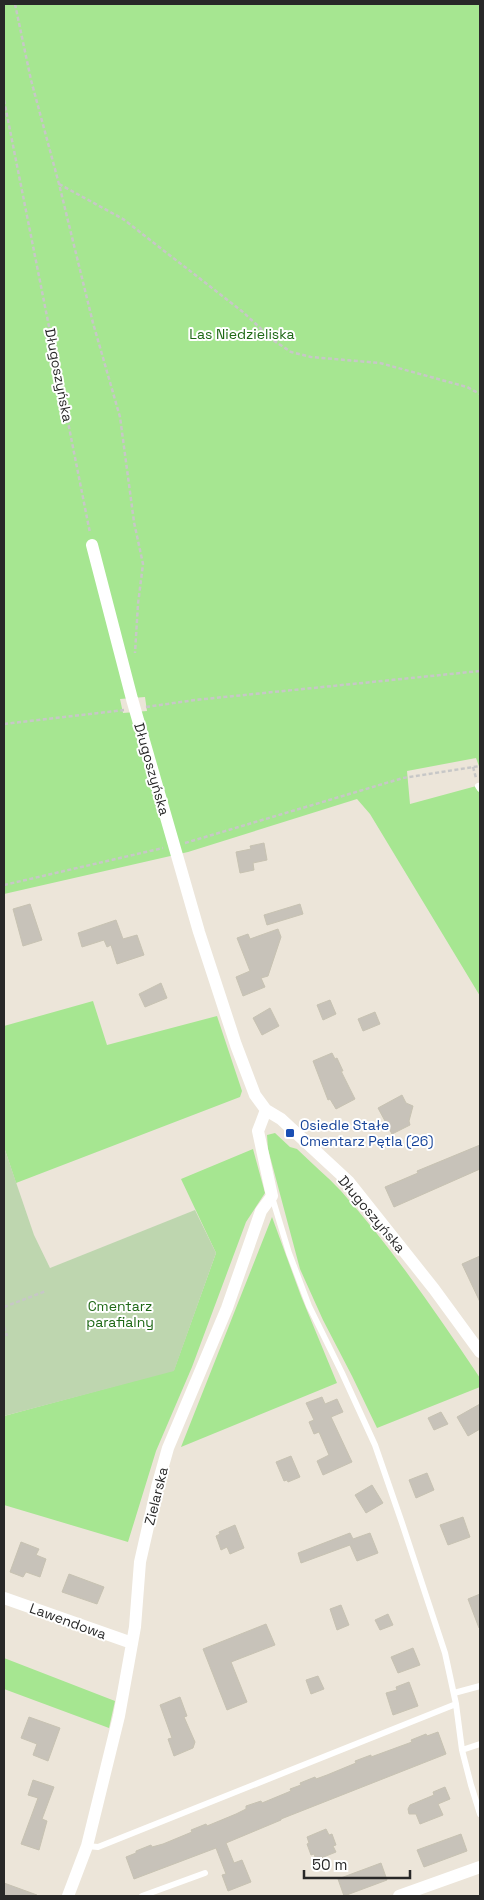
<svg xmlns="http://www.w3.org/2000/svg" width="484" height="1900" font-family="'Space Grotesk',sans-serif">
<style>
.green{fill:#a6e691;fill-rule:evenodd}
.cemetery{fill:#bed6af}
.building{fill:#c7c2b9;stroke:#c7c2b2}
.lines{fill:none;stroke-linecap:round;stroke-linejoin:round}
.path{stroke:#c7c7c7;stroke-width:2.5;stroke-dasharray:4 2.5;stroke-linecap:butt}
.service{stroke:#fff;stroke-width:6}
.minor{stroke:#fff;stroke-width:12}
.transit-dot{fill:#1a4fb4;stroke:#fff;stroke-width:2}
.labels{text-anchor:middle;stroke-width:4;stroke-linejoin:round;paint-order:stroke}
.park-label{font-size:14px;fill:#1e6815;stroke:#fff}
.street-label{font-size:14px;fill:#282828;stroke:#fff}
.transit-label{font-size:14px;fill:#164399;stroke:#fff;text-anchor:start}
</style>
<rect width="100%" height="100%" fill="#ece5d9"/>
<path class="green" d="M4,4H480V769L476,758L407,771L410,804L480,785V996L370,814L357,799L188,852L4,894ZM145,697L147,711L123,713L120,699Z
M93,1001L107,1045L217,1016L242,1091L240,1097L16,1183L4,1147V1026Z
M275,1133L290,1147L297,1149C311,1163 327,1176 341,1191C393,1249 437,1314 480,1378V1387L377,1428L352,1376L323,1320L300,1269L268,1149L267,1135Z
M253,1149L265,1193L246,1222L192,1367L156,1451L128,1542L4,1505V1416L174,1370L216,1253L181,1179Z
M272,1217L301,1296L337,1383L181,1447Z
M4,1658L115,1701L109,1728L4,1689Z"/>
<path class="cemetery" d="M4,1147L34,1235L50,1268L195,1210L216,1253L174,1371L4,1416Z"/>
<path class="building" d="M264,843L267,860L253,863L254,870L240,873L236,852L251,849L250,846Z
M30,904L42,940L23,946L13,909Z
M300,904L303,914L267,925L264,915Z
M116,920L123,939L137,935L144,955L117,964L111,945L107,947L104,940L82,947L78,933Z
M278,929L281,937L268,976L261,978L265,987L243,996L236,977L250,971L237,938L248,934L250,939Z
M161,983L167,998L145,1007L139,994Z
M330,1000L336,1014L323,1020L317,1005Z
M270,1008L279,1026L262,1035L253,1018Z
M375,1012L380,1024L363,1031L358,1019Z
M332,1053L335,1059L337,1058L343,1071H341L355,1099L336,1109L330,1099L328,1100L313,1061Z
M402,1095L406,1103L413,1106L409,1121L410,1125L392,1134L378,1108Z
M480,1145V1169L394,1207L385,1187L418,1173L417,1171Z
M480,1256V1302L462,1264Z
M322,1397L325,1404L337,1399L343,1412L331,1417L352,1462L323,1475L317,1461L329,1455L319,1432L314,1434L309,1422L314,1420L306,1403Z
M480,1404V1429L468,1436L457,1417Z
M441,1412L448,1424L434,1430L428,1418Z
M291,1456L300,1477L288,1482L287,1480L284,1481L276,1462Z
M427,1473L434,1490L416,1498L409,1480Z
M372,1485L383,1503L366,1513L355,1495Z
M463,1517L470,1537L448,1545L440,1525Z
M235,1525L244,1548L230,1554L227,1547L221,1550L216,1536L220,1534L219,1532Z
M350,1533L353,1539L370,1533L378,1553L357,1561L350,1545L301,1563L298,1553Z
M21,1542L39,1549L36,1555L46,1559L40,1577L26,1572L23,1577L10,1572Z
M69,1574L104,1587L97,1604L62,1592Z
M480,1594V1628H479L468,1599Z
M341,1605L349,1625L337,1630L330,1609Z
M388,1614L393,1625L380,1630L375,1620Z
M266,1624L275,1645L231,1662L247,1702L227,1710L203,1649Z
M413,1648L420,1665L398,1673L391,1657Z
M318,1676L324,1689L311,1694L306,1680Z
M409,1682L418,1706L393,1715L386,1693L397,1690L396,1687Z
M180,1697L187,1716L184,1717L195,1742L193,1748L174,1756L168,1739L172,1738L160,1705Z
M29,1717L60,1728L48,1761L33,1755L37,1744L21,1738Z
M438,1732L446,1754L281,1819V1820L226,1843L234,1863L242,1860L251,1882L228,1891L222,1875L226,1874L216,1848L134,1879L126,1857L136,1853V1851L151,1845L152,1847L163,1844L192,1832L191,1830L206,1824L207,1826L236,1814L246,1809V1806L261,1801L262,1803L291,1791L290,1789L301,1785L300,1783L315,1777L316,1779L327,1775L356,1763L355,1761L371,1755V1757L412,1742L411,1740L426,1734L427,1736Z
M33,1780L54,1787L42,1819L47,1821L39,1850L21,1844L38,1798L28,1795Z
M445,1787L450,1799L438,1804L443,1815L420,1824L416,1814H409L408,1809L410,1805L434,1795L433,1792Z
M326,1829L329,1835L332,1834L336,1845L333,1846L336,1852L316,1860L314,1854L311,1855L307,1844L309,1843L307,1837Z
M461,1834L467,1851L424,1867L417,1850Z
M381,1863L387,1880L344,1896L338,1879Z
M4,1883L37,1895V1896H4Z"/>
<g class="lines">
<path class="path" d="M15,4L31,80L59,184L93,323L120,417L134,522L143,564L138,604L135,653
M4,100L90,533
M59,184L123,219L243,312L273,340L291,352L311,357L380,363L467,387L480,394
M146,707L195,700L480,671
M4,724L124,710
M473,767L476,778
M185,843L403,778L480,766
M4,885L163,848
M4,1307L46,1291
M4,1327L7,1336"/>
<path class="service" d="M478,786L480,789
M272,1197L289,1253L309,1306L342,1373L375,1445L402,1523L445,1653L456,1704L462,1750L471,1785L480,1814
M454,1693L480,1686
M462,1750L480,1744
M87,1846L98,1847L456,1704
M142,1896L205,1873"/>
<path class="minor" d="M92,545L132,699L199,932L236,1045L255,1095L266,1110L281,1119L349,1182L434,1289L480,1352
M4,1598L132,1643
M68,1896L87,1846L119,1716L135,1627L140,1562L157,1487L168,1448L227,1308L261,1211L272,1196L258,1131L266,1110
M399,1896L480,1867"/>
</g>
<rect class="transit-dot" x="285" y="1128" width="10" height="10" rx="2.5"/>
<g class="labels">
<g class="park-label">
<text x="242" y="339">Las Niedzieliska</text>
<text x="120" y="1311">Cmentarz<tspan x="120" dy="16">parafialny</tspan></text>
</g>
<g class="street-label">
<text transform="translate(59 375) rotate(79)" y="5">Długoszyńska</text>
<text transform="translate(152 769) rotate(74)" y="5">Długoszyńska</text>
<text transform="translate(372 1214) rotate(50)" y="5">Długoszyńska</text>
<text transform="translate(156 1496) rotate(-76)" y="5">Zielarska</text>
<text transform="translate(68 1621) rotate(20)" y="5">Lawendowa</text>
</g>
<g class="transit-label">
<text x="300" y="1130">Osiedle Stałe<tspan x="300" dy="16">Cmentarz Pętla (26)</tspan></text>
</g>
</g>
<rect width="484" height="1900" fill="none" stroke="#282828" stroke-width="10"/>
<path d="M304 1870v8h106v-8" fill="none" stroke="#282828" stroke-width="2.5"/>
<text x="312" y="1870" font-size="15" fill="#282828" stroke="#ffffff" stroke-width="4" paint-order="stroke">50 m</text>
</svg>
